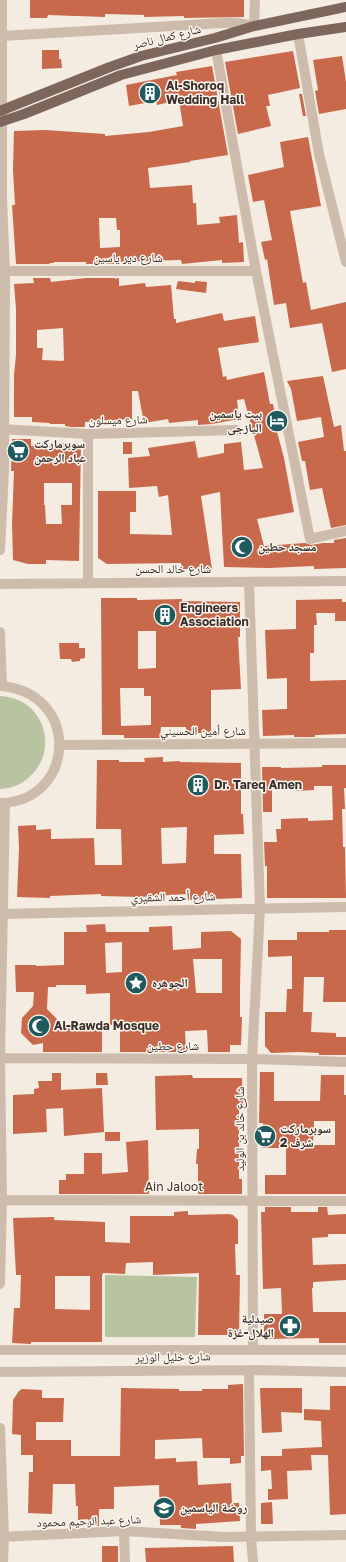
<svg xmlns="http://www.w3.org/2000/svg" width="346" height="1562" font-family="'Golos Text','Noto Naskh Arabic',sans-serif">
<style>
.green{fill:#b8c4a0}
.building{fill:#c8694b;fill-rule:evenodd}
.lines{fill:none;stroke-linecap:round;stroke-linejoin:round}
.minor{stroke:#cdbbac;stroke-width:10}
.major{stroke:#7d675c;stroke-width:10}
.labels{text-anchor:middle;stroke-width:3;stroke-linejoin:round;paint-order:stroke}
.street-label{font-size:12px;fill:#3b302b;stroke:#fbf5ee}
.poi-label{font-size:12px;font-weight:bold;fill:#3b302b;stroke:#fbf5ee;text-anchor:start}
</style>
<rect width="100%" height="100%" fill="#f4ebe1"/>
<path class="green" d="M0,696C47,698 62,756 23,782C17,786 7,789 0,789Z
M105,1275L197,1277L195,1337H105Z"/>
<path class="building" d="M30,0H244V17L184,18V16L144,17V15L105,14V17L48,15L47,18H30Z
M42,50H59V59H61L62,68L42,69Z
M293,51L300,88L268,95L270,106H266L271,126L238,134L225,62Z
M342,56L346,82V109L319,114L315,91L318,90L313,60Z
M212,66L228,155L190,161V162L148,168L150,188L192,185L193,203H196L197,225L220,223L219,217L237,215L239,243L243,242L244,262L222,263V260L182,264L181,260L114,262V264H86V262H54V263H49L50,264H16L12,205H15L13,170L14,131L45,130L105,134V136L149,132L183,126L179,100L157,105L156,101L129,106L126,85L177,75L176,72ZM99,218H116L117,230H120V247L100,248Z
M299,94H302L306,116H303Z
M308,137L321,206L290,211L303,283L306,282L311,310L346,302V369L332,372L322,323L290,328L286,303L274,305L267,259L265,260L261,242L272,240L264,200L253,202L248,175L284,167L280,142Z
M33,278H50L51,282L86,278H115V279L119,278V286L145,283L146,287L171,285L174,319H176V323L222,313L224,321L255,316L259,342L218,348L223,377L226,376L227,380L264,372L270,404H273L278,428H276L284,458L294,512L257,519L264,546L305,543L311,545L323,543H334V540L346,538V568L314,569V566L269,568L224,567L220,492L201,496L212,569H181V563L107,564L98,558V491H136V512H130V534L172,535L168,495L159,497L157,486L129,488L128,458L150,456L148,448L195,441L198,458L224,453V444L241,442L244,470L263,468L244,399L237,400L239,419L212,424L198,425V420L169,423L168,419L144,423L138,391H132V419L85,422V427H71L65,426V424H50V423L32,422V417H14V375L16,355V309L14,284L34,283ZM63,328L64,360L63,361L42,360L43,348H37V330Z
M178,281L195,283V281L207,282L206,293L176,289Z
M323,376L334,427L341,425L344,451H346V525L331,528L322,488L310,490L305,461H302L298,442L324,437L321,417L297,421L291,389L287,381Z
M12,439H31V446H51V443L81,444L79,561L46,560V564H28L13,560L12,525L14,471H11ZM44,483H72V505H61L62,524H46L45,505H44Z
M123,442H132V454H123Z
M101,598H137V600L182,599V601L240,602V637H238L241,689L211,690V733H186V727H161L160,738H124V735H102ZM138,631H156V668L138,669ZM120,688H144V696H151V725L121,726Z
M342,599V602H346V621H335V613H316L317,625H314V653H310V681L346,680V734L315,735V737H294V735L263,736L262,710L287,709V678L267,679L265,630L296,629V600Z
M59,643H79V648H85V658L80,659V661L72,662L71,659H60Z
M163,757V762L180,761V762L241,763V814H243L244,834L214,835V854H241L242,898L186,900V894L140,897L101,896V894L50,896V898L17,897L19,848L18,826L36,825V830L51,829V839L94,838L95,865H122L121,829H96L97,760H119V762H145L144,758ZM187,827L186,863L162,864L161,828Z
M322,765H346V788H344L345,809H342L343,847H345L346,898H267V866H265L264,842H277L276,829H281V819L308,818V821L333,820L332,786H314V790L296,791V786H272V812H263L262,767H281V768L322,767Z
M105,924L106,932H149V927L172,926L173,950L201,948V932L231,931L241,939L240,989V1017H242L241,1045H230V1052H208L207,1030L185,1031L186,1052H120V1025H110V993L86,994V985H56V987H48L47,1009L57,1019V1023L69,1024L71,1027H102V1052H43V1043L33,1045L21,1033L22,1018L33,1006L34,992H16L15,965H36V966L64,965V932H87L86,925ZM122,942V972L106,973L105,943ZM193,959H222V993H196Z
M329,930H346V1002H323L324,977H304L303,1012H312L311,1032L336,1033V1037H346V1055H319V1053L299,1052L271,1053L265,1046V1012H286L287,989H292V956L268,957V940H297V932H329Z
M260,1072H274V1101H320L321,1075H344V1095H346V1194H265V1175H286V1148H262L263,1123H259ZM314,1121H335V1145H313Z
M52,1073H61V1090L102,1088L104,1132L64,1136L63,1108L46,1109L47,1132L13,1134V1095L34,1094V1089L39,1088L38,1081H52Z
M96,1073H107L108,1085H96Z
M192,1075L193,1078H242L243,1105H239V1179H242V1194H198V1164H196L197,1149H199V1129L156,1130L155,1076Z
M105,1132H120V1141H105Z
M148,1140L149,1194H59V1180H66V1174H84V1153H102V1174L128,1172L126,1142Z
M265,1207H291V1212H318V1207H327L328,1215L346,1214V1234H328V1237L312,1238L313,1265L346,1264V1280L313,1282V1288H312L313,1312H346V1343H319V1338L264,1339V1314H282L281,1288L263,1289L261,1212H265Z
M188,1211V1215L229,1214L233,1215L238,1220V1244H235L236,1275H240L239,1335H198L199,1273L153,1275V1262L126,1263L125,1274L103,1273L102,1276V1342H31V1344L12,1343L14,1308H20L21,1275H16L13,1218L54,1217V1220L105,1222V1242L130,1243V1216H174V1212ZM55,1276H90V1310L55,1309Z
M243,1384L244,1456H241V1463L230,1464V1458H203L202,1438L155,1440V1459L176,1458V1462L197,1461L198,1485L231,1483L232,1503H239L240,1521L196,1524V1529L181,1528V1525H160L159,1485L114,1487V1509H99V1526H88V1519L78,1520V1506H76L75,1484H53L52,1514L28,1513L29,1472H33V1455H21V1435L12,1434L13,1400L19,1391L22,1389L42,1390V1398H64L63,1422H36V1440H71V1456H120L121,1388L179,1389V1391H202V1389H228V1385Z
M330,1386H346V1514L330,1515L328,1455H311L312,1470L287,1471L288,1499L268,1500V1489H272L271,1470L261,1471V1456H282V1449L322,1447L321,1421L304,1420V1409L330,1410Z
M260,1388H302V1413L281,1412L282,1432L262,1433Z
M272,1502L273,1524H261V1503Z
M102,1546H118V1562H102Z
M233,1546L234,1562H146L145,1548Z"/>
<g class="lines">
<path class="minor" d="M298,34L319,154L346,262
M2,36L223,23H237L254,26L255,0
M216,50L256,271L310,539L346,531
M0,271H256
M0,429L88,434L236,430
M88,434V583
M0,550L4,470L5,271L2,199V0
M249,582L260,908L252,1059L253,1350
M0,584L346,581
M0,632L2,686
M0,686C82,692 76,802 0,803
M59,745L346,743
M0,914L346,907
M0,1058L252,1059L346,1062
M2,1200L346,1201
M0,1284L2,1200L0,1058L5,803
M0,1350H346
M249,1370L251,1537L253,1562
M0,1372L249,1370L346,1372
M0,1428L4,1537L3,1562
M124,1531L125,1562
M0,1537L124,1531L224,1537L346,1535"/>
<path class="major" d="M0,111L110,67L141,56L215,38L254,26L346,7
M0,122L24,114L121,75L216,50L298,34L346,27"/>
</g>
<defs>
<g id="building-disc" transform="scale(1.15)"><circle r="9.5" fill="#1f5a5e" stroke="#fbf5ee"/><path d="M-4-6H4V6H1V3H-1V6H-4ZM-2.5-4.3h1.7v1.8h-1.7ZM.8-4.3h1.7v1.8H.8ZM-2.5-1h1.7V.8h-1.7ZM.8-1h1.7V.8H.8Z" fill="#fff"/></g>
<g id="hotel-disc" transform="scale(1.15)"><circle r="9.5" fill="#1f5a5e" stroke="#fbf5ee"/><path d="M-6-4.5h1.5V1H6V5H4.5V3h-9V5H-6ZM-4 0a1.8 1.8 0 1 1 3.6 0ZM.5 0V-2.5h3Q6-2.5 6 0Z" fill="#fff"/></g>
<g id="supermarket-disc" transform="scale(1.15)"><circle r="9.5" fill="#1f5a5e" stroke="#fbf5ee"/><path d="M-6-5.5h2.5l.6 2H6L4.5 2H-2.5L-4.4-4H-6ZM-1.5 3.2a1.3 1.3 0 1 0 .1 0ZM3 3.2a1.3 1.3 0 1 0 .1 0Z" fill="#fff"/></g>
<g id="mosque-disc" transform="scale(1.15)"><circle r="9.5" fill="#1f5a5e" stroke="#fbf5ee"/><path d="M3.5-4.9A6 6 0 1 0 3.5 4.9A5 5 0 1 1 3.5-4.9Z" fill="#fff"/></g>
<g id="sight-disc" transform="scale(1.15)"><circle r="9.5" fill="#1f5a5e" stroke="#fbf5ee"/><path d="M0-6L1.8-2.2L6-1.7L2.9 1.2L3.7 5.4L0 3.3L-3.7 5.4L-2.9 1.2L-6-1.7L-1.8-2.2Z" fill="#fff"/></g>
<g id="pharmacy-disc" transform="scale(1.15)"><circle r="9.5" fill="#1f5a5e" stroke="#fbf5ee"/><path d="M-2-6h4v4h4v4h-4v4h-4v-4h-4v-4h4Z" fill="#fff"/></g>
<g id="school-disc" transform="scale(1.15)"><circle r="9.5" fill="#1f5a5e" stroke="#fbf5ee"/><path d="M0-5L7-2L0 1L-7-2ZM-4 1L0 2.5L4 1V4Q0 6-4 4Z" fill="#fff"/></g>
</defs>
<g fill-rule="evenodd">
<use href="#building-disc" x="150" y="93"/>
<use href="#hotel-disc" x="277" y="421"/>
<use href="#supermarket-disc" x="18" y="451"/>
<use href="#mosque-disc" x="242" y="547"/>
<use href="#building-disc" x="165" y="615"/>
<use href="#building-disc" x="198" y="785"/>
<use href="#sight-disc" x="136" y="983"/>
<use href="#mosque-disc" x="39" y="1026"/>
<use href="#supermarket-disc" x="265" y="1136"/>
<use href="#pharmacy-disc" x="290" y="1326"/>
<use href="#school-disc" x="164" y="1508"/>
</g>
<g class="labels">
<g class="street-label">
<text transform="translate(167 37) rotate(-14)" y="4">شارع كمال ناصر</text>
<text x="128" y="262">شارع دير ياسين</text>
<text transform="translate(118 420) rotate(-1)" y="4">شارع ميسلون</text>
<text x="173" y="573">شارع خالد الحسن</text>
<text x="203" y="735">شارع أمين الحسيني</text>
<text transform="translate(173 897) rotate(-1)" y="4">شارع أحمد الشقيري</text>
<text x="173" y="1050">شارع حطين</text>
<text transform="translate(240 1129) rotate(-90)" y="4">شارع خالد بن الوليد</text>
<text x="174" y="1191">Ain Jaloot</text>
<text transform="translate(173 1357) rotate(-1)" y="4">شارع خليل الوزير</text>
<text transform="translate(89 1521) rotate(-2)" y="4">شارع عبد الرحيم محمود</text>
</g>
<g class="poi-label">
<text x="166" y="90">Al-Shoroq<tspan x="166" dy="14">Wedding Hall</tspan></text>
<text x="262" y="418" text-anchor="end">بيت ياسمين<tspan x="262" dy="14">اليازجى</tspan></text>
<text x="34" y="448">سوبرماركت<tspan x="34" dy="14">عباد الرحمن</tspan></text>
<text x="258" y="551">مسجد حطين</text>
<text x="180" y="612">Engineers<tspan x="180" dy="14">Association</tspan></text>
<text x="214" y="789">Dr. Tareq Amen</text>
<text x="152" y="987">الجوهره</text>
<text x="54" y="1030">Al-Rawda Mosque</text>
<text x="280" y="1133">سوبرماركت<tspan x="280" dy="14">شرف 2</tspan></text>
<text x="274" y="1323" text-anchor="end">صيدلية<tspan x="274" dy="14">الهلال-غزة</tspan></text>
<text x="180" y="1512">روضة الياسمين</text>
</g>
</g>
</svg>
